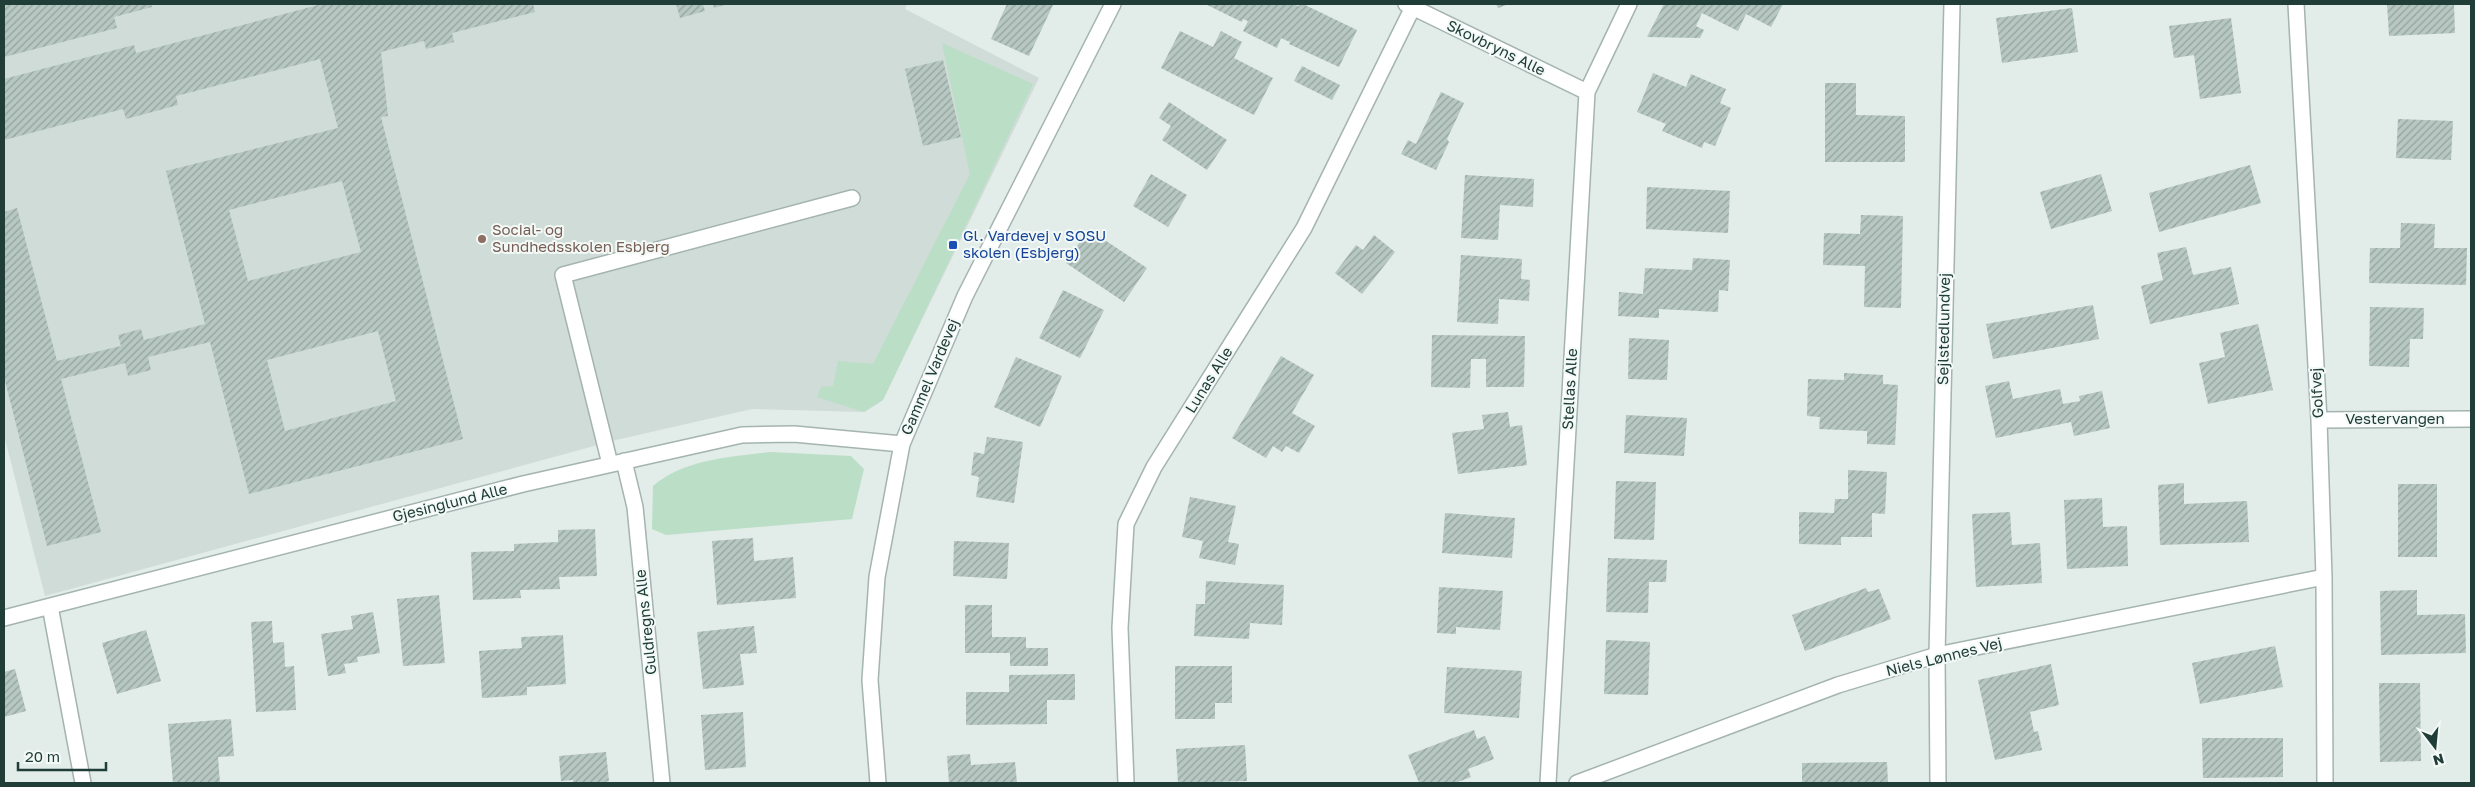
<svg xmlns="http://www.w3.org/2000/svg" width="2475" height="787" font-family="'Golos Text',sans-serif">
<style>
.built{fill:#d0dcd7}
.green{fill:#badec6}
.building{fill:url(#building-hatch);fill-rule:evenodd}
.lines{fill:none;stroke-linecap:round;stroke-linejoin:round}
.minor-casing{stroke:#a4b4b0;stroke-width:18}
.minor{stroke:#fff;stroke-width:15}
.education-dot{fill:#8d6e63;stroke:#f2f9f6;stroke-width:2}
.transit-dot{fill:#1a4fb4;stroke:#f2f9f6;stroke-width:2}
.labels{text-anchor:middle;stroke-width:4;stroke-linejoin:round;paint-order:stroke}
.street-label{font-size:15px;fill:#213d38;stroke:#f2f9f6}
.education-label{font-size:15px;fill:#785e54;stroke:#f2f9f6;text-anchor:start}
.transit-label{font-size:15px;fill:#164399;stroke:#f2f9f6;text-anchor:start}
</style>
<defs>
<pattern id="building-hatch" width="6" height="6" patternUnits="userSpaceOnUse" patternTransform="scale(1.25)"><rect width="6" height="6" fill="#b7c7c1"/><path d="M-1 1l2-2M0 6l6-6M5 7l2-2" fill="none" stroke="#94a39e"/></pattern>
</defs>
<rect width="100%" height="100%" fill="#e2ece8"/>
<path class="built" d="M4,4H907L905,9L1039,78L883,400L864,412L752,409L616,440L45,596L4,435Z"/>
<path class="green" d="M942,43L1033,84L883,400L864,412L817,397L821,387L833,386L838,361L873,364L970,174Z
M770,452L851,456L864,469L852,519L666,535L652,529L653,486C684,459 731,457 770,452Z"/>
<path class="building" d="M4,4H151L152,7L114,17L117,28L4,57Z
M322,4H533L535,12L452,33L454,42L426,49L424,41L381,52L388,116L381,117L463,439L249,494L210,342L148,357L151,370L128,376L125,363L61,379L101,532L47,546L4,377V212L17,208L57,361L121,346L118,335L141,329L144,340L205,324L166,171L338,128L320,59L176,96L178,105L126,119L123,109L4,140V79L134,45L136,53ZM342,181L361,252L248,281L229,210ZM378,331L396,401L285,431L267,360Z
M676,4H703L705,11L680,18Z
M713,4H728L714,8Z
M1007,4L1053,5L1029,56L991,39Z
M1205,4H1293L1298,6L1303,4L1357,30L1339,67L1289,44L1290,42L1281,38L1277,48L1243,31L1248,21L1243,19L1242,22Z
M1496,4H1509L1498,8Z
M1664,4H1783L1771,27L1746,14L1738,31L1702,13L1696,26L1704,30L1700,38L1647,37Z
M2387,4H2454L2455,33L2389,36Z
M2072,8L2078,52L2002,63L1996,18Z
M2231,18L2241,93L2200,99L2194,55L2174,58L2169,26Z
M1180,31L1213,47L1221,31L1242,42L1234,58L1273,78L1254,115L1161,68Z
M943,60L961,137L923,146L905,69Z
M1302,66L1340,85L1332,100L1294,81Z
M1653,73L1686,87L1691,74L1726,89L1720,103L1731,108L1715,146L1704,142L1702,148L1662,131L1666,124L1637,112Z
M1825,83H1856V115L1905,116V162H1825Z
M1441,92L1464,103L1447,139L1449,142L1436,170L1401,154L1408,140L1416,144Z
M1169,102L1227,140L1207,170L1162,140L1171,126L1159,118Z
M2398,119L2453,121L2451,160L2396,158Z
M2250,165L2261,203L2159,232L2149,193Z
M1151,174L1187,195L1168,227L1133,206Z
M2101,174L2112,211L2051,229L2040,192Z
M1465,175L1534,179L1533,207L1500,205L1498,240L1461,238Z
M1647,187L1730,191L1728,233L1646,229Z
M1861,215L1903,216L1901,308L1864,307L1865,266L1823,265L1824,233L1860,234Z
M2401,223L2435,224L2434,248H2467L2466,285L2369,283L2370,248H2400Z
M1088,229L1147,268L1124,302L1066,263Z
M1374,235L1395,252L1362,294L1335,273L1356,245L1363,250Z
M2186,247L2193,275L2231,267L2239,304L2150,324L2141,286L2163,280L2157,253Z
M1461,255L1522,259L1521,279L1530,280L1529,301L1499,299L1498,324L1457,322Z
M1693,258L1730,260L1728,291L1719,290L1718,312L1659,309V318L1618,316L1619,292L1643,294L1645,268L1692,270Z
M1063,290L1104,310L1080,358L1039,338Z
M2093,305L2099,339L1993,359L1986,324Z
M2370,307L2424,308L2423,339H2410L2409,367L2369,366Z
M2258,324L2273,390L2208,404L2199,363L2225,357L2220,333Z
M1432,335L1525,336L1524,387H1486V359H1471L1470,388L1431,387Z
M1629,338L1669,340L1667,380L1628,379Z
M1281,356L1314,375L1292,413L1315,426L1299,453L1286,446L1282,452L1273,446L1266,458L1232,438Z
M1016,357L1062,376L1040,427L994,407Z
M1844,373L1883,375V384L1898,385L1895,445L1867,444V431L1819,429L1820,417L1807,416L1808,379L1844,380Z
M2009,381L2013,399L2060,389L2063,404L2080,401L2079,396L2102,391L2110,428L2074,436L2071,422L1996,438L1985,386Z
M1508,412L1510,427L1522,425L1527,465L1458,474L1452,433L1484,429L1482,415Z
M1626,415L1687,418L1684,456L1624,453Z
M987,437L1023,442L1014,503L976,497L979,477L971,475L974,452L984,454Z
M1848,470L1887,472L1885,514L1872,513V537H1841V545L1799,544V512L1834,513L1835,499H1848Z
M1616,481L1656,482L1654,540L1614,539Z
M2184,483V504L2247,501L2249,542L2160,545L2158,485Z
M2398,484H2437V557H2398Z
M1190,497L1236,506L1228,542L1239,544L1235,565L1199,558L1203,541L1182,537Z
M2102,498L2103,527L2127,526L2128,566L2067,569L2064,500Z
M2010,512L2012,545L2040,543L2042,583L1976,587L1972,514Z
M1445,513L1515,518L1512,558L1442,553Z
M595,529L597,576L559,577L560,589L520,590L521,598L473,600L471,552L514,551V544L558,542V530Z
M753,538L754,561L793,557L796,598L717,605L712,541Z
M954,541L1009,543L1007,579L953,576Z
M1608,558L1667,560L1666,582H1649L1648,613L1606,612Z
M1206,581L1284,585L1282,625L1250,623L1249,639L1194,636L1196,604H1205Z
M1439,587L1503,591L1500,630L1456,627V634L1437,633Z
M1866,588L1868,592L1879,589L1891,619L1805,651L1792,615Z
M2417,590V615L2465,614L2466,653L2381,655L2380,591Z
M439,595L445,663L403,666L397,599Z
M965,605H992V637H1026V648H1048V666H1010V653H965Z
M373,612L380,653L357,657L358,662L344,664L346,673L328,676L321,634L353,629L351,616Z
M272,621L273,643L284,642L285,667L294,666L296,710L256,712L251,622Z
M754,626L757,653L740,654L744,685L703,689L697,632Z
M146,630L161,681L117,694L102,643Z
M563,635L566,684L527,687V695L482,698L479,651L522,648L521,637Z
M1606,640L1650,642L1648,695L1604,694Z
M2275,646L2283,687L2200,704L2192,663Z
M2051,664L2059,705L2030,712L2034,732L2038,731L2042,750L1995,760L1978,680Z
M1175,666H1232V703H1215V719H1175Z
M1447,667L1522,671L1519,718L1444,713Z
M15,669L26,711L4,717V672Z
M1075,674V700H1047V724L966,725V692H1009V675Z
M2379,683H2420L2421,761L2380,762Z
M743,712L746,767L705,770L701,715Z
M231,719L234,756L218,757L220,783H173L168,724Z
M1474,730L1477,739L1485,736L1494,759L1468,769L1471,777L1455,783H1419L1408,755Z
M2202,738H2283V777L2203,778Z
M1245,745L1247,781L1178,783L1176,749Z
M606,752L609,781L601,783H573V780L561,781L559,756Z
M970,754L971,765L1015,762L1017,783H949L947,756Z
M1887,762L1888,783H1802V763Z"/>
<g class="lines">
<g class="minor-casing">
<path id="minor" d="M1406,4L1587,92
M2296,4L2319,420L2324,577L2325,783
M2319,420L2471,419
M624,461L635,507L662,783
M610,464L563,275L852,198
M50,606L83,783
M4,618L523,484L742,435L794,434L902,444
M878,783L870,680L877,577L902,444L965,296L1113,4
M1126,783L1120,628L1126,524L1154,467L1304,228L1413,7
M1548,783L1587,92L1629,4
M1577,783L1838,685L1937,655L2324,577
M1938,783L1937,655L1952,4"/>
</g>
<use href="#minor" class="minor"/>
</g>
<circle class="education-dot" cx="482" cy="239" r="5"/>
<rect class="transit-dot" x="948" y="240" width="10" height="10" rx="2.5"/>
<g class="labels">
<g class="street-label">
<text transform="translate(1496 48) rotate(26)" y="5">Skovbryns Alle</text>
<text transform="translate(1944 329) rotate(-89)" y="5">Sejlstedlundvej</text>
<text transform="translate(930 377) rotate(-67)" y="5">Gammel Vardevej</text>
<text transform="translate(1209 380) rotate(-58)" y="5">Lunas Alle</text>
<text transform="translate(1570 389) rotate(-87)" y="5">Stellas Alle</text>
<text transform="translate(2317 393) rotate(-93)" y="5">Golfvej</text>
<text x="2395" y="424">Vestervangen</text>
<text transform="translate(450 503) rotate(-14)" y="5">Gjesinglund Alle</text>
<text transform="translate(646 622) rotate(-96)" y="5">Guldregns Alle</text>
<text transform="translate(1944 657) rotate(-14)" y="5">Niels Lønnes Vej</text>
</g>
<g class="education-label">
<text x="492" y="235">Social- og<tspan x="492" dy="17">Sundhedsskolen Esbjerg</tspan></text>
</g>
<g class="transit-label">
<text x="963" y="241">Gl. Vardevej v SOSU<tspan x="963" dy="17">skolen (Esbjerg)</tspan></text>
</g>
</g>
<rect width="2475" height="787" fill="none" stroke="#213d38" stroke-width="10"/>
<g transform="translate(2435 747) rotate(164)" stroke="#f2f9f6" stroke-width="4" paint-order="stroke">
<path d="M0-4L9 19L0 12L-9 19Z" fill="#213d38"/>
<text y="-8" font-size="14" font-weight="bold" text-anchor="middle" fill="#213d38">N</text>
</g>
<path d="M18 762v8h88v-8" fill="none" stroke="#213d38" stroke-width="2.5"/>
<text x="25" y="762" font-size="15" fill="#213d38" stroke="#f2f9f6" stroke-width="4" paint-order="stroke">20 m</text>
</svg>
